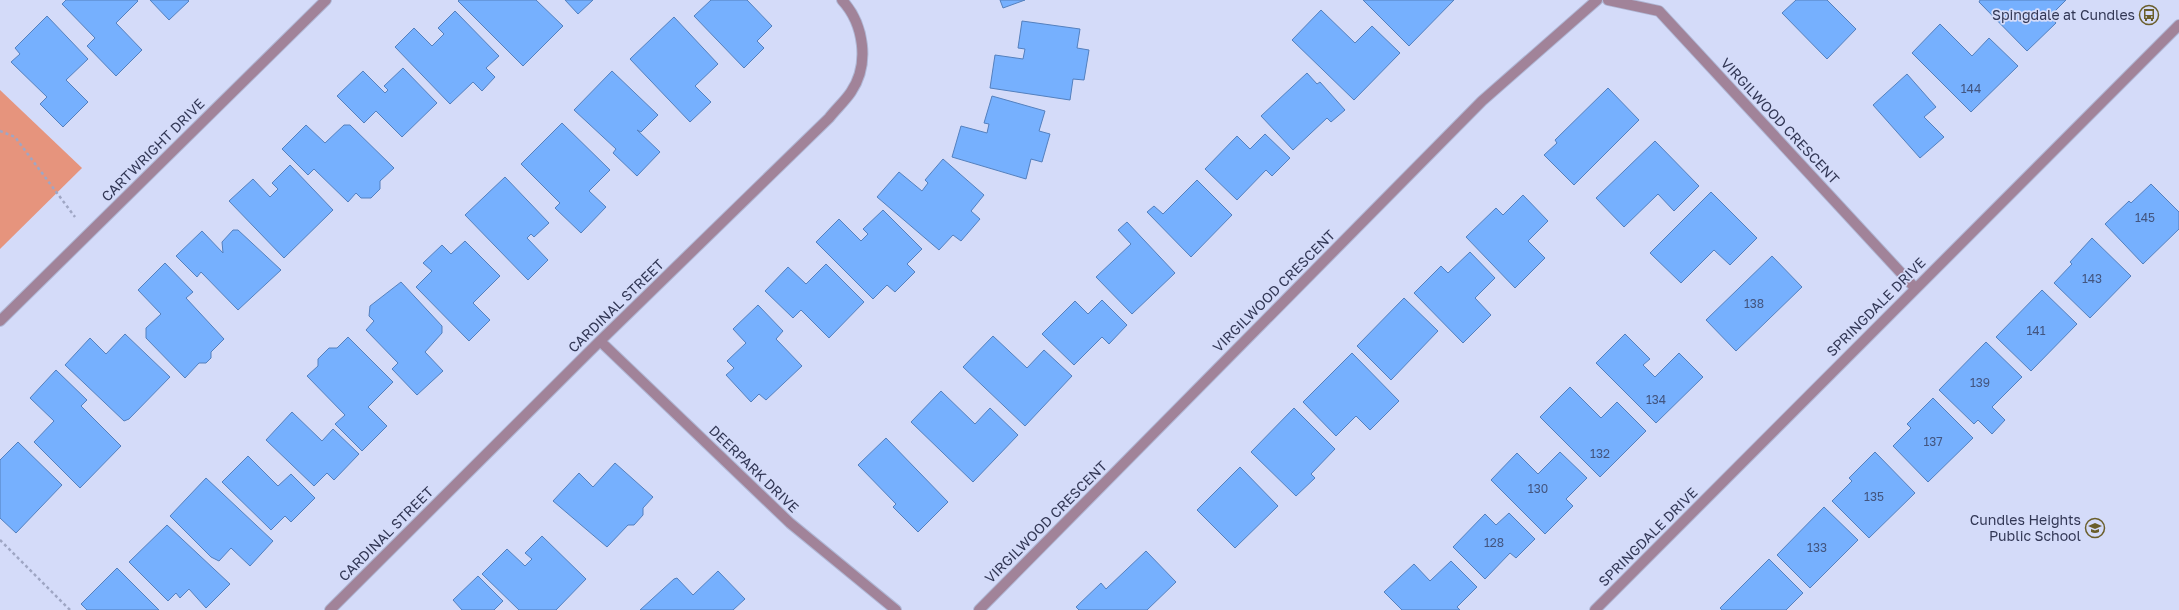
<svg xmlns="http://www.w3.org/2000/svg" width="2179" height="610" font-family="'Golos Text',sans-serif">
<style>
.green{fill:#e6947d}
.building{fill:#76b0fe;stroke:#5480be}
.lines{fill:none;stroke-linecap:round;stroke-linejoin:round}
.minor-casing{stroke:#b0b7d5;stroke-width:12}
.path{stroke:#9fa6c4;stroke-width:2.5;stroke-dasharray:3 3;stroke-linecap:butt}
.minor{stroke:#a18399;stroke-width:10}
.labels{text-anchor:middle;stroke-width:3.5;stroke-linejoin:round;paint-order:stroke}
.number-label{font-size:12px;fill:#43557f}
.poi-label{font-size:14px;fill:#323755;stroke:#d4dbf9;text-anchor:end}
.street-label{font-size:14px;fill:#323755;stroke:#d4dbf9}
</style>
<rect width="100%" height="100%" fill="#d4dbf9"/>
<path class="green" d="M0,90L82,168L0,249Z"/>
<path class="building" d="M66,0H137L138,1L116,23L142,50L116,76L87,46L95,38L62,4Z
M150,0H188L189,1L169,20Z
M459,0H536L563,26L523,66L458,1Z
M565,0H593L578,14Z
M711,0H747L772,26L757,41L764,48L744,68L694,16Z
M1000,0H1025L1003,8Z
M1363,0H1454L1409,46Z
M1796,0H1827L1856,29L1827,59L1782,13Z
M1980,0H2066L2050,16L2056,23L2027,51L1979,2Z
M1321,10L1355,43L1372,26L1400,53L1354,100L1292,40Z
M455,11L499,56L486,68L495,77L482,91L473,82L450,104L395,47L414,28L432,46L444,34L438,28Z
M47,16L88,59L66,80L88,102L63,127L40,104L47,97L11,62L20,54L15,48Z
M674,17L718,64L695,86L711,102L690,122L630,59Z
M1022,21L1080,29L1077,48L1089,50L1084,80L1073,79L1070,100L990,88L995,55L1023,59L1025,49L1018,48Z
M1940,24L1972,56L1989,38L2018,66L1971,112L1912,53Z
M403,68L437,103L402,137L376,111L364,123L337,96L363,71L385,93L388,90L384,86Z
M612,71L658,115L641,132L637,130L660,152L637,176L613,153L616,149L574,110Z
M1307,73L1317,84L1320,82L1345,110L1331,122L1327,118L1293,150L1261,116Z
M1907,74L1936,107L1924,117L1944,137L1920,158L1873,105Z
M1608,88L1639,120L1574,185L1544,155L1557,143L1555,140Z
M992,96L1045,111L1039,131L1050,134L1042,162L1031,159L1026,179L952,157L961,126L987,133L989,124L984,123Z
M562,123L610,170L589,191L606,207L581,233L555,208L560,203L521,164Z
M306,125L325,143L344,125H350L394,168L380,181V189L371,198H361L356,193L348,202L314,169L308,175L282,149Z
M1265,134L1290,158L1272,176L1266,170L1237,200L1205,169L1237,136L1250,149Z
M1655,141L1699,186L1674,211L1658,194L1624,227L1596,198Z
M943,159L984,195L971,211L980,219L961,241L953,235L939,250L877,197L899,172L922,191L928,183L925,180Z
M290,165L333,210L284,258L229,201L253,179L270,197L278,189L272,183Z
M505,177L549,223L534,237L531,234L527,238L548,260L528,280L465,215Z
M1197,180L1232,215L1191,257L1147,212L1154,206L1163,214Z
M2151,184L2179,212V229L2143,264L2105,224L2129,201L2131,203Z
M1711,192L1757,238L1730,265L1714,250L1681,283L1650,253Z
M1523,195L1548,221L1528,241L1545,258L1515,288L1466,237L1496,208L1503,215Z
M883,210L922,249L907,264L915,272L895,292L887,285L873,299L816,242L839,219L861,241L868,234L863,229Z
M1127,222L1175,273L1132,314L1096,277L1131,244L1118,230Z
M233,230H238L281,270L238,310L201,272L197,277L176,256L202,231L223,253L222,242Z
M2092,238L2131,276L2090,318L2054,283L2072,264L2070,262Z
M465,241L500,276L473,303L490,320L469,341L416,287L432,271L423,263L442,245L451,254Z
M1470,252L1495,278L1475,298L1491,315L1463,343L1414,293L1441,266L1448,273Z
M1772,256L1802,287L1736,351L1706,320Z
M165,263L193,292L186,298L224,339L211,352V358L206,363H199L185,378L146,338V328L161,314L138,290Z
M826,264L864,302L829,338L801,310L793,318L765,291L788,267L806,284Z
M401,282L442,326V333L425,352L443,371L417,395L392,369L398,363L366,330L374,321L369,316L370,306Z
M2042,290L2077,324L2031,371L1996,337Z
M1404,298L1438,331L1391,380L1357,346Z
M1102,300L1127,325L1109,344L1102,337L1074,365L1042,334L1075,301L1088,314Z
M758,305L783,331L776,339L802,366L766,400L759,394L751,402L726,375L734,368L727,361L746,343L733,329Z
M125,334L170,377L129,419L124,421L65,365L90,338L106,354Z
M1625,334L1650,359L1643,365L1655,377L1679,353L1703,377L1656,423L1596,363Z
M993,336L1027,368L1044,350L1072,376L1025,426L963,367Z
M348,337L393,382L368,407L387,426L362,451L335,424L345,415L307,376L318,366V359L329,348H337Z
M1986,342L2022,377L1992,407L2005,420L1992,434L1978,420L1974,424L1939,390Z
M1352,353L1399,401L1370,430L1356,416L1336,436L1303,402Z
M56,370L87,400L81,406L121,446L80,488L34,442L54,421L30,398Z
M1570,387L1601,418L1617,402L1646,431L1600,477L1540,417Z
M941,391L975,424L990,408L1018,435L973,482L911,422Z
M1933,398L1973,438L1928,482L1893,446L1911,428L1907,424Z
M1294,408L1335,449L1311,474L1315,478L1296,496L1251,452Z
M292,412L322,441L333,429L359,454L334,480L327,473L314,486L266,440Z
M886,438L948,502L918,532L893,507L896,504L858,465Z
M18,442L62,485L16,533L0,518V460Z
M1560,452L1587,478L1566,499L1573,506L1545,534L1491,480L1517,453L1538,474Z
M1875,452L1915,493L1869,538L1832,501L1852,481L1849,478Z
M248,456L278,486L291,474L315,498L291,522L285,516L271,530L222,482Z
M615,463L653,497L643,508V515L634,525H628L607,547L553,501L579,473L593,487Z
M1240,467L1278,506L1235,548L1197,510Z
M206,478L273,541L250,566L231,548L219,561L211,557L170,516Z
M1824,507L1858,540L1810,588L1777,555Z
M1509,513L1535,539L1516,558L1510,553L1485,579L1453,547L1485,514L1496,525Z
M167,525L230,584L206,608L189,589L180,598L176,593L168,601L129,562Z
M542,536L586,579L556,610H519L482,574L507,549L525,566L532,559L525,553Z
M1146,551L1176,582L1147,610H1079L1076,607L1101,583L1106,589Z
M1769,559L1803,593L1786,610H1722L1720,608Z
M1451,561L1477,587L1457,607L1460,610H1402L1384,592L1414,564L1430,581Z
M117,568L159,610H87L81,604Z
M718,571L745,599L733,610H640L674,579L677,578L693,595Z
M478,576L503,601L494,610H462L453,600Z"/>
<g class="lines">
<g class="minor-casing">
<path id="minor" d="M1608,0L1659,11L1915,288
M0,321L326,0
M600,341L790,523L896,610
M330,610L600,341L829,118C836,109 845,101 851,92C870,64 864,24 842,0
M979,610L1482,101L1597,0
M1595,610L2179,25"/>
</g>
<path class="path" d="M0,131L15,137L75,217
M0,540L70,610"/>
<use href="#minor" class="minor"/>
</g>
<defs>
<g id="bus-ring" transform="scale(1)"><circle r="9.5" fill="#d4dbf9" stroke="#6a5e2b" stroke-width="1.5"/><path d="M-5-6H5V4H4V6H2V4H-2V6H-4V4H-5ZM-3.5-4V0h7V-4ZM-3.5 1.2v1.5H-2V1.2ZM2 1.2v1.5H3.5V1.2Z" fill="#6a5e2b"/></g>
<g id="school-ring" transform="scale(1)"><circle r="9.5" fill="#d4dbf9" stroke="#6a5e2b" stroke-width="1.5"/><path d="M0-5L7-2L0 1L-7-2ZM-4 1L0 2.5L4 1V4Q0 6-4 4Z" fill="#6a5e2b"/></g>
</defs>
<g fill-rule="evenodd">
<use href="#bus-ring" x="2149" y="15"/>
<use href="#school-ring" x="2095" y="528"/>
</g>
<g class="labels">
<g class="number-label">
<text x="1971" y="93">144</text>
<text x="2145" y="222">145</text>
<text x="2092" y="283">143</text>
<text x="1754" y="308">138</text>
<text x="2036" y="335">141</text>
<text x="1980" y="387">139</text>
<text x="1656" y="404">134</text>
<text x="1933" y="446">137</text>
<text x="1600" y="458">132</text>
<text x="1538" y="493">130</text>
<text x="1874" y="501">135</text>
<text x="1494" y="547">128</text>
<text x="1817" y="552">133</text>
</g>
<g class="poi-label">
<text x="2135" y="20">Spingdale at Cundles</text>
<text x="2081" y="525">Cundles Heights<tspan x="2081" dy="16">Public School</tspan></text>
</g>
<g class="street-label">
<text transform="translate(1780 121) rotate(47)" y="5">VIRGILWOOD CRESCENT</text>
<text transform="translate(153 150) rotate(-45)" y="5">CARTWRIGHT DRIVE</text>
<text transform="translate(1274 291) rotate(-45)" y="5">VIRGILWOOD CRESCENT</text>
<text transform="translate(616 306) rotate(-44)" y="5">CARDINAL STREET</text>
<text transform="translate(1876 307) rotate(-45)" y="5">SPRINGDALE DRIVE</text>
<text transform="translate(754 469) rotate(44)" y="5">DEERPARK DRIVE</text>
<text transform="translate(1046 522) rotate(-45)" y="5">VIRGILWOOD CRESCENT</text>
<text transform="translate(386 534) rotate(-45)" y="5">CARDINAL STREET</text>
<text transform="translate(1648 537) rotate(-45)" y="5">SPRINGDALE DRIVE</text>
</g>
</g>
</svg>
